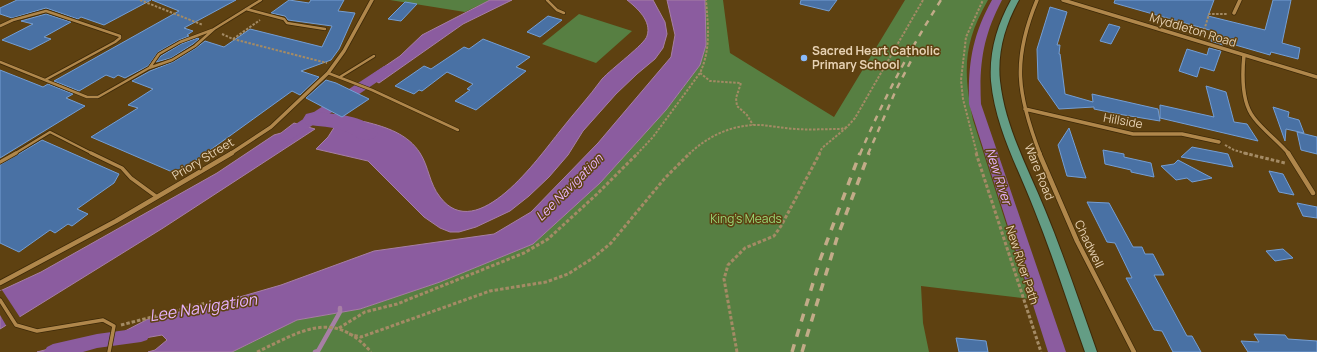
<svg xmlns="http://www.w3.org/2000/svg" width="1317" height="352" font-family="Manrope,sans-serif">
<style>
.green{fill:#577f42}
.water{fill:#8b5c9f;stroke:#a77fa5}
.pier{fill:#5e4111}
.lines{fill:none;stroke-linecap:round;stroke-linejoin:round}
.stream{stroke:#a77fa5;stroke-width:4.5}
.canal{fill:#8b5c9f;fill-rule:evenodd}
.river{fill:#8b5c9f;fill-rule:evenodd}
.building{fill:#4971a4;stroke:#749ed4}
.service-far1-casing{stroke:#3d2908;stroke-width:4}
.service-casing{stroke:#3d2908;stroke-width:5}
.minor-far1-casing{stroke:#3d2908;stroke-width:5}
.minor-casing{stroke:#3d2908;stroke-width:6}
.primary-casing{stroke:#3d2908;stroke-width:2}
.path-far1{stroke:#a48b65;stroke-width:2;stroke-dasharray:2.5 1.5;stroke-linecap:butt}
.path{stroke:#a48b65;stroke-width:3;stroke-dasharray:3.5 2;stroke-linecap:butt}
.service-far1{stroke:#b0874b;stroke-width:2.5}
.service{stroke:#b0874b;stroke-width:3.5}
.minor-far1{stroke:#b0874b;stroke-width:3.5}
.minor{stroke:#b0874b;stroke-width:4.5}
.primary{fill:#649d85;fill-rule:evenodd}
.rail-far1{stroke:#c2ab88;stroke-width:2.5;stroke-dasharray:6 6;stroke-linecap:butt}
.rail{stroke:#c2ab88;stroke-width:3.5;stroke-dasharray:8 8;stroke-linecap:butt}
.poi-dot{fill:#88bafc;stroke:#5e4111;stroke-width:1.5}
.labels{text-anchor:middle;stroke-width:3;stroke-linejoin:round;paint-order:stroke}
.street-label{font-size:12px;fill:#e7d2b4;stroke:#5e4111}
.poi-label{font-size:12px;font-weight:bold;fill:#e7d2b4;stroke:#5e4111;text-anchor:start}
.park-label{font-size:12px;fill:#98d776;stroke:#5e4111}
.water-label{font-size:13px;font-style:italic;fill:#e6b2fc;stroke:#5e4111}
.near-water-label{font-size:16px;font-style:italic;fill:#e6b2fc;stroke:#5e4111}
</style>
<rect width="100%" height="100%" fill="#5e4111"/>
<path class="green" d="M390,0H490L465,12Z
M705,0H723L730,53L834,117L905,0H988C963,43 963,72 973,120L1030,299L921,286L923,323L929,352H232L297,320L360,309L440,282L533,244L600,183L666,110L700,65L706,45Z
M579,14L632,31L596,63L542,44Z"/>
<path class="water" d="M490,0H512L463,24L379,83L369,77L400,56L422,35Z
M627,0H653L665,22L667,34L663,48L655,59L637,74L616,94L583,131L568,155L549,177L529,196L510,211L476,227L459,232H450L440,228L424,217L368,161L316,149L328,137L335,126L331,123C341,116 355,120 366,122C386,127 408,134 420,153C429,167 429,183 440,197C477,246 539,157 560,131C574,113 589,97 602,79C611,69 645,44 647,36C652,21 637,8 627,0Z
M667,0H705L706,45L700,65L666,110L600,183L533,244L440,282L360,309L297,320L232,352H148L155,350L167,340L162,335L122,342L125,331L148,319L219,303L281,285L374,251L494,234L531,212L598,143L671,57L675,35Z
M294,123L315,129L163,228L0,329V291L41,272L217,173L274,135L281,133Z
M99,336L96,347L73,352H37Z"/>
<path class="pier" d="M2,290L21,319L7,327L0,315V291Z"/>
<g class="lines">
<path class="stream" d="M315,352L318,351L340,312V308"/>
<path class="canal" d="M992,0H1002C983,36 979,64 981,104L1066,352H1048L969,104C968,64 972,36 992,0Z
M388,65L392,66L394,69L392,72L292,139L287,140L282,139L280,136L282,133L384,66Z
M141,328L147,330L150,335L147,340L141,342L97,348L83,352H44L47,347L53,344L97,334Z"/>
<path class="river" d="M314,112C334,114 365,114 378,133L374,138C359,143 357,135 344,131C333,126 318,127 306,124L303,119L306,114Z"/>
</g>
<path class="building" d="M17,0H151L104,25L81,17L78,19L46,8L12,18L0,14V8Z
M152,0H236L184,28L193,31L187,35L189,36L179,40L158,52L148,66L125,78L118,75L114,78L106,75L79,91L54,81L179,11Z
M289,0L309,3L311,0H344L338,11L355,13L339,49L331,60L301,71L319,77L300,95L292,91L177,174L91,137L138,108L128,105L153,89L132,81L150,71L173,62L196,48L205,41L224,47L250,29L322,47L332,26L288,20L285,16L271,13Z
M801,0H837L829,11L800,4Z
M1115,0H1214L1208,16L1265,30L1273,0H1291L1282,43L1300,48L1298,59L1271,52L1270,55L1225,42L1223,45L1211,41L1213,31L1114,3Z
M405,2L417,4L401,21L388,19Z
M1050,7L1067,12L1057,45H1060L1059,54H1060L1065,94L1093,102L1092,94L1158,109L1160,121L1118,114L1094,109V107L1059,109L1038,79L1037,49Z
M46,14L71,22L44,37L51,39L30,50L2,40L33,24L21,21Z
M548,16L562,20L540,37L527,32Z
M1109,24L1120,27L1111,44L1100,41Z
M198,38L199,39L193,44L171,58L156,62L161,56L181,44Z
M483,39L530,57L516,67L526,71L476,110L455,101L470,90L467,89L473,84L447,72L422,91L419,90L414,94L395,86L424,66L431,69L464,47L469,49Z
M1209,48L1221,51L1214,71L1200,67L1197,77L1179,71L1187,49L1207,55Z
M0,70L43,87L48,84L73,94L66,98L85,106L0,158Z
M326,80L336,83L369,99L342,117L306,98Z
M1206,86L1226,92L1234,122L1247,124L1258,141L1160,118V105L1214,117Z
M1273,107L1289,112L1288,117L1299,120L1304,133L1286,129L1285,141Z
M1069,128L1082,167L1086,178L1067,176L1058,145Z
M1297,132L1317,137V154L1301,150Z
M42,140L119,174L114,183L77,209L88,214L72,226L68,224L55,233L50,230L19,252L0,243V165Z
M1192,147L1228,154L1233,167L1181,157Z
M1103,150L1124,154V157L1151,163L1154,177L1131,172V170L1105,164Z
M1178,160L1212,178L1192,182L1187,178L1176,180L1161,166L1174,164Z
M1269,171L1283,174L1294,195L1279,192Z
M1087,202L1109,203L1133,247H1142L1145,254H1153L1164,275H1154L1187,336H1192L1201,352H1173L1162,331L1154,330L1126,278H1132L1115,243L1107,242Z
M1297,203L1317,207V218L1303,216Z
M1283,249L1293,258L1275,261L1266,251Z
M1254,334L1285,335L1288,339L1317,341V352H1248L1241,341L1259,342Z
M956,338L986,341L988,352H959Z"/>
<g class="lines">
<g class="service-far1-casing">
<path id="service-far1" d="M547,0L557,10L564,13
M246,9L284,19L287,23L325,29
M0,26L13,20L46,11L120,36V38L115,42L45,80
M0,62L87,97H98L149,68L172,60L195,46L214,29L261,0
M150,67L159,54L180,42L212,30
M328,73L372,90L458,130
M340,77L374,56
M14,154L50,132L93,154"/>
</g>
<g class="service-casing">
<path id="service" d="M91,153L122,168L131,178L157,197
M0,162L16,153
M0,300L16,325L37,331L103,320L114,326L109,352"/>
</g>
<g class="minor-far1-casing">
<path id="minor-far1" d="M1037,0C1012,60 1017,94 1040,154
M1063,0L1317,77
M1234,13L1240,0
M1244,55C1242,75 1241,102 1254,118C1264,131 1278,141 1289,154
M1025,109L1133,134H1182L1219,142
M230,154L271,127L328,73L344,51L372,0"/>
</g>
<g class="minor-casing">
<path id="minor" d="M1039,153L1077,241L1134,352
M1288,153L1313,193
M0,283L116,221L232,153"/>
</g>
<g class="primary-casing">
<path id="primary" d="M1011,0H1019C1005,25 997,53 1000,81C1005,127 1028,168 1045,210C1064,256 1080,304 1097,352H1085C1068,304 1053,256 1034,209C1018,168 995,126 991,81C989,52 997,25 1011,0Z"/>
</g>
<path class="path-far1" d="M140,0L203,25
M222,34L233,39L327,63
M1203,34L1209,14H1227
M233,39L260,20
M700,73L710,81L741,83L736,98L737,106L747,115L753,125
M1225,145L1234,150L1248,154
M637,154L653,137L700,73C711,49 708,26 706,0
M689,154C709,135 734,124 761,125C772,126 783,128 795,129C810,130 826,129 841,129L847,127L855,118L923,0
M819,154L822,148L846,128
M977,154L963,99L961,80L966,37L983,0"/>
<path class="path" d="M976,153L1041,352
M1244,153L1285,163
M121,325L206,303
M339,328L365,312L397,304L524,253L548,239L597,194L638,153
M349,334L361,337L490,291L546,282L568,274L593,258L611,243L665,178L690,153
M257,352C300,332 333,308 371,352
M737,352L724,279L728,265L745,248L774,236L781,226L820,153"/>
<use href="#service-far1" class="service-far1"/>
<use href="#service" class="service"/>
<use href="#minor-far1" class="minor-far1"/>
<use href="#minor" class="minor"/>
<use href="#primary" class="primary"/>
<path class="rail-far1" d="M860,154C883,100 910,49 941,0
M868,154L896,90L914,55"/>
<path class="rail" d="M792,352L820,260L860,153
M802,352L837,238L869,153"/>
</g>
<circle class="poi-dot" cx="804" cy="58" r="4"/>
<g class="labels">
<g class="street-label">
<text transform="translate(1193 30) rotate(17)" y="4">Myddleton Road</text>
<text transform="translate(1123 121) rotate(10)" y="4">Hillside</text>
<text transform="translate(203 159) rotate(-31)" y="4">Priory Street</text>
<text transform="translate(1039 172) rotate(68)" y="4">Ware Road</text>
<text transform="translate(1089 244) rotate(64)" y="4">Chadwell</text>
<text transform="translate(1022 265) rotate(72)" y="4">New River Path</text>
</g>
<g class="poi-label">
<text x="812" y="55">Sacred Heart Catholic<tspan x="812" dy="14">Primary School</tspan></text>
</g>
<g class="park-label">
<text x="746" y="223">King's Meads</text>
</g>
<g class="water-label">
<text transform="translate(999 176) rotate(72)" y="5">New River</text>
<text transform="translate(569 187) rotate(-45)" y="5">Lee Navigation</text>
</g>
<g class="near-water-label">
<text transform="translate(203 307) rotate(-9)" y="6">Lee Navigation</text>
</g>
</g>
</svg>
